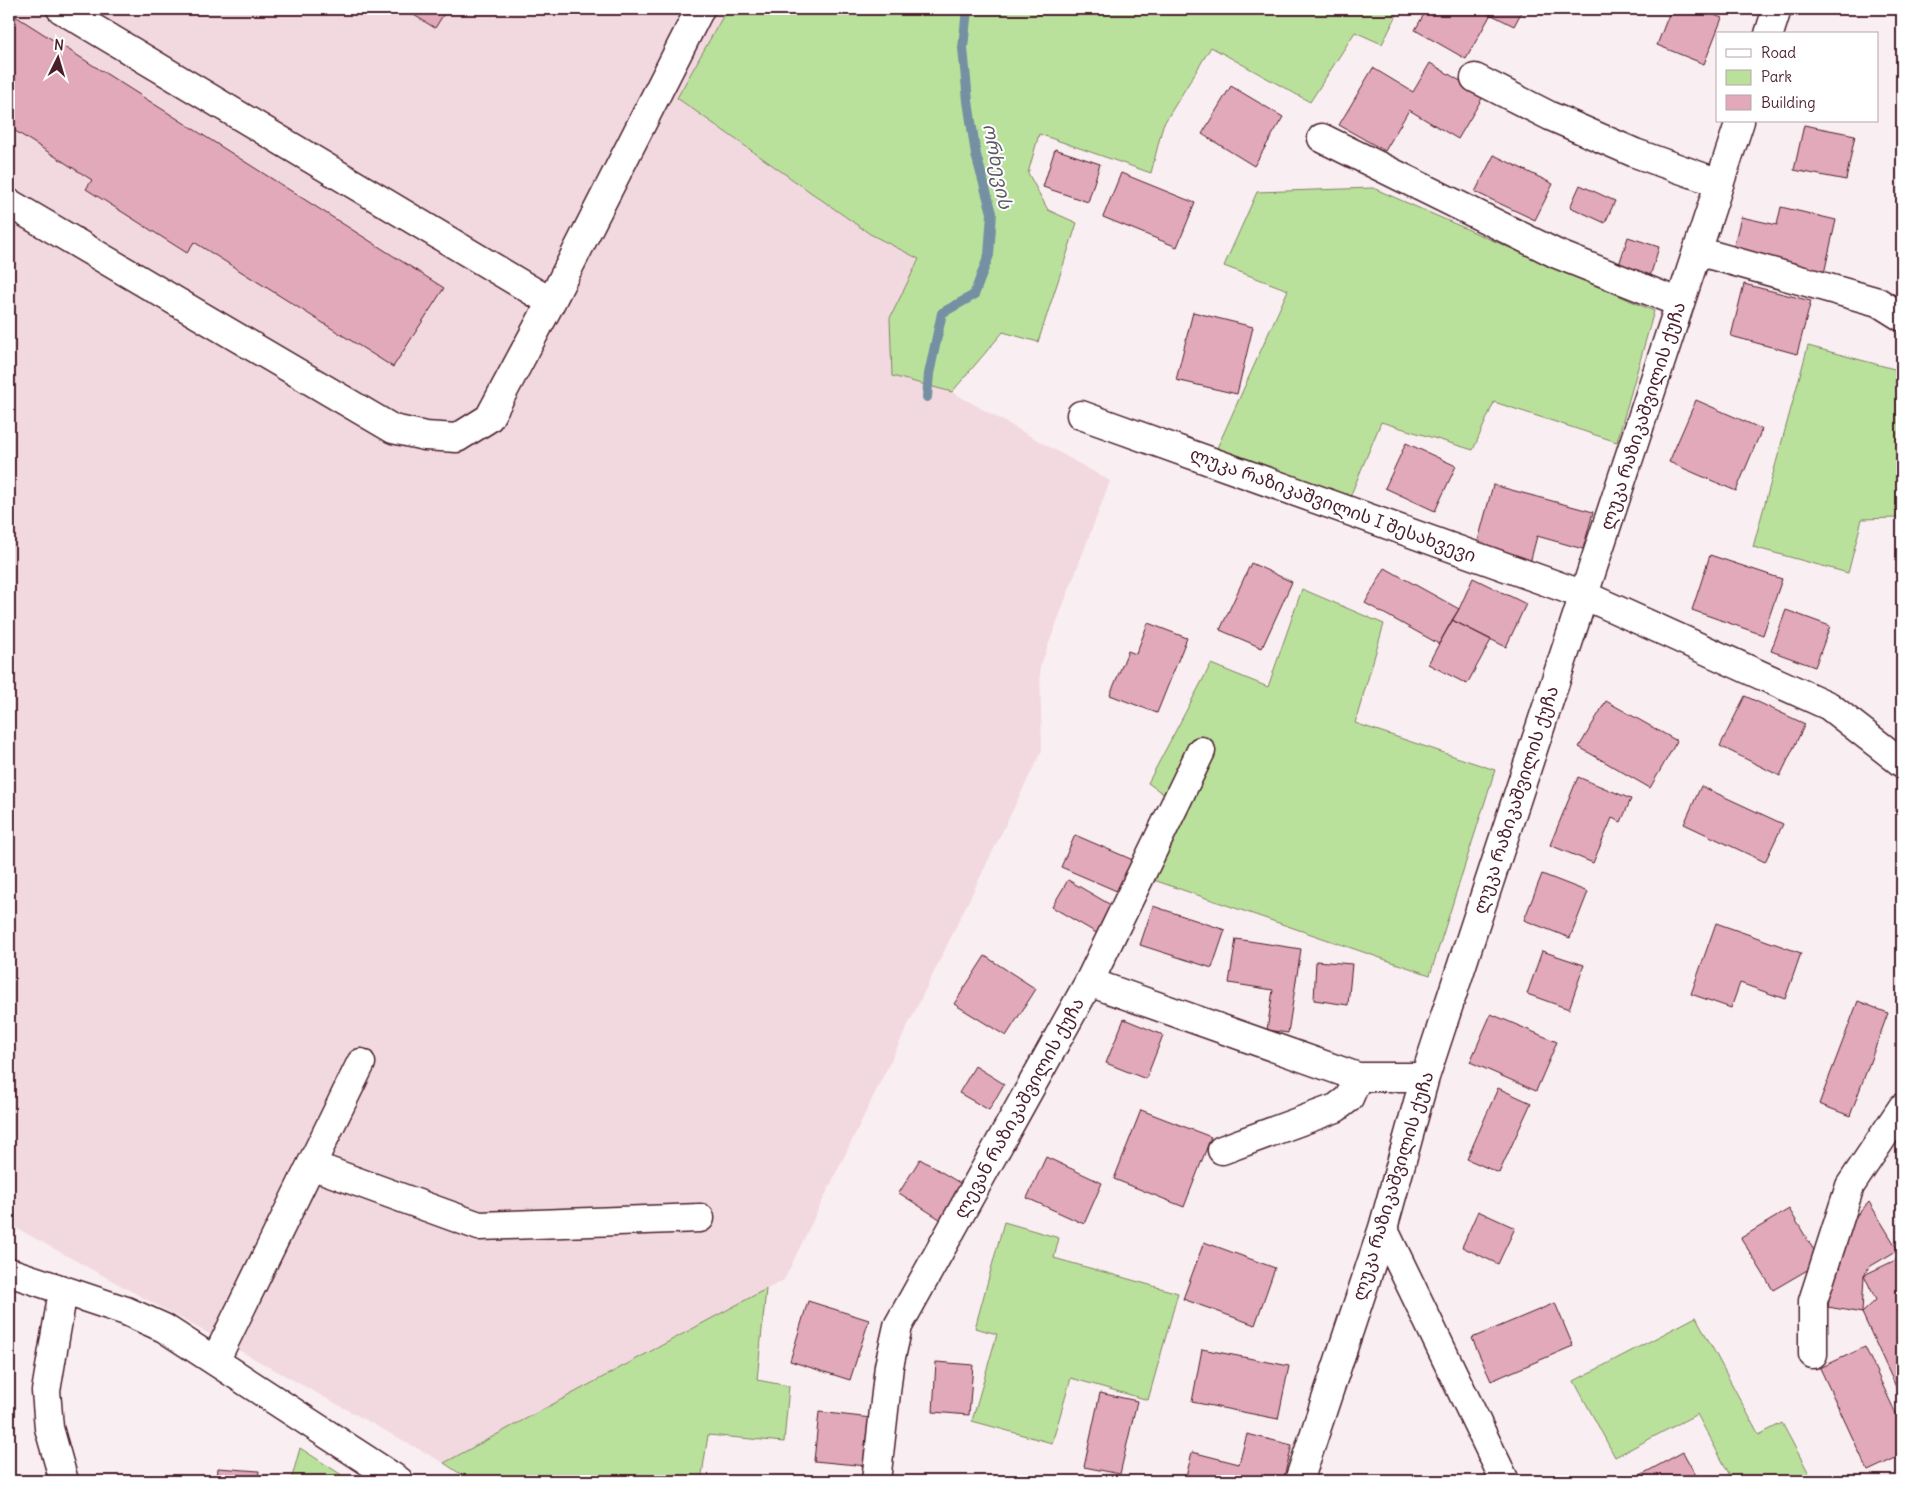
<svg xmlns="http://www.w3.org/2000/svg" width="1911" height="1490" font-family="Delius,'Noto Sans Georgian',sans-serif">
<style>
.built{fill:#f2d9e0}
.green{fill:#bae19c;stroke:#828064}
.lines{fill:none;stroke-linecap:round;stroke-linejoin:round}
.stream{stroke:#7590a2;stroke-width:10}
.building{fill:#e2a9ba;stroke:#4a1f2b}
.minor-casing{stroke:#4a1f2b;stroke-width:31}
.minor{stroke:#fff;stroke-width:28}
.labels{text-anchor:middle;stroke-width:4;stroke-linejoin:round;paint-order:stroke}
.street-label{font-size:18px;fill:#4a1f2b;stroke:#fff}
.water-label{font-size:19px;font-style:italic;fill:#5f5767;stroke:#fff}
</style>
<rect width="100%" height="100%" fill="#f9eef1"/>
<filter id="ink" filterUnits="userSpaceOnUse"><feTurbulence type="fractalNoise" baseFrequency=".02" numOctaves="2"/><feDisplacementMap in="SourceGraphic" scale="10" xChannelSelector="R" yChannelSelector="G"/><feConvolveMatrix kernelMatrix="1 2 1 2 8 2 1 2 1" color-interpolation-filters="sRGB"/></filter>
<g filter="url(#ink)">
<path class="built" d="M9,9H721L726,11L677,98L870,234L919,259L890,318L892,376L952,392L1110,481L1040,667L1042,750L784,1280L444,1463L9,1224Z"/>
<path class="green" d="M727,9H1400L1382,44L1355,32L1310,102L1211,47L1163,125L1151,173L1039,134L1028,173L1048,210L1077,223L1038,342L1003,332L952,392L892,376L890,318L919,259L870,234L677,98Z
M1373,188L1654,311L1617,442L1494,402L1473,450L1381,422L1347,504L1213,457L1288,290L1224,266L1257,192Z
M1808,346L1902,371V496L1896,518L1862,519L1848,573L1753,547Z
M1302,589L1384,624L1355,723L1495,770L1430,975L1145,877L1165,795L1148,783L1211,664L1268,687Z
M1004,1222L1059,1238L1054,1258L1178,1293L1148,1400L1071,1378L1052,1443L972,1421L997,1334L975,1328Z
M766,1289L757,1380L789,1386L784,1442L708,1435L701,1481H471L444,1463Z
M1696,1317L1759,1435L1782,1423L1813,1481H1733L1697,1414L1615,1457L1574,1381Z
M300,1448L351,1481H291Z"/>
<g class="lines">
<path class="stream" d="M927,397L929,374L942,313L974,295L989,255L992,213L976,155L968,101L963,48L967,9"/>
</g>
<path class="building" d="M404,9H447L435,28Z
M1427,9H1480L1491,14L1466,59L1415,30Z
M1480,9H1523L1514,26Z
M1671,9H1699L1722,18L1704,64L1657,45Z
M9,12L444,288L393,367L194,242L187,253L86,189L92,180L9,127Z
M1430,63L1484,95L1458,139L1409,110L1385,151L1339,125L1373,68L1413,92Z
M1231,86L1283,117L1254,166L1202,134Z
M1804,125L1855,135L1846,180L1794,170Z
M1055,149L1100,164L1088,202L1043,187Z
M1494,155L1553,184L1535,220L1475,192Z
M1121,173L1195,203L1177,247L1103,217Z
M1580,185L1615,201L1605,223L1570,207Z
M1781,207L1836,220L1823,278L1731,257L1741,217L1777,225Z
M1628,237L1659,247L1649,280L1617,271Z
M1744,284L1811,301L1797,354L1731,336Z
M1193,312L1253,327L1237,394L1176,380Z
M1696,400L1762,429L1736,491L1669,462Z
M1406,443L1456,466L1435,511L1385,488Z
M1493,485L1593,512L1583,549L1537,536L1530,563L1476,548Z
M1710,555L1782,579L1763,635L1692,610Z
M1251,563L1292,582L1262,648L1220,630Z
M1385,568L1459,609L1439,644L1365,603Z
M1473,578L1526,604L1506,647L1452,620L1459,609Z
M1786,610L1830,626L1815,667L1771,651Z
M1452,620L1491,640L1467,684L1428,664Z
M1148,623L1187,638L1157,713L1110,695L1128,651L1136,654Z
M1745,696L1805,724L1780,776L1720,746Z
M1606,701L1677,741L1650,788L1579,747Z
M1578,777L1631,799L1621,822L1612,818L1593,863L1550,845Z
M1701,786L1783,824L1765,862L1684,824Z
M1075,835L1133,860L1119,892L1061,867Z
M1542,874L1588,892L1570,938L1524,920Z
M1068,880L1116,908L1100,935L1052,907Z
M1153,906L1225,930L1212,968L1140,945Z
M1716,923L1801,953L1785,999L1740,983L1731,1008L1691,994Z
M1236,939L1301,949L1288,1033L1267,1030L1273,990L1229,983Z
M1542,951L1584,965L1569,1009L1527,994Z
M985,956L1036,989L1006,1036L954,1004Z
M1316,961L1352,964L1348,1005L1314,1000Z
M1858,1001L1888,1013L1850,1116L1819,1104Z
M1491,1014L1557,1042L1536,1091L1470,1062Z
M1124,1019L1163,1035L1146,1079L1106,1063Z
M975,1066L1004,1084L989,1110L959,1093Z
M1498,1088L1531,1103L1499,1173L1467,1159Z
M1141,1110L1211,1137L1184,1207L1114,1179Z
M1046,1157L1102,1183L1084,1224L1027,1198Z
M920,1159L968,1188L946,1223L899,1193Z
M1869,1202L1898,1250L1869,1267L1864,1275L1862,1313L1828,1307L1839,1235Z
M1789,1209L1821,1262L1773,1290L1741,1238Z
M1478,1211L1515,1228L1498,1264L1462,1247Z
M1204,1242L1275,1268L1255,1325L1183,1299Z
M1900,1258L1902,1262V1400L1862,1313L1876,1300L1864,1275Z
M808,1301L869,1320L850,1380L790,1361Z
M1555,1303L1573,1346L1491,1381L1472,1338Z
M1865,1347L1902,1427V1455L1868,1471L1820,1368Z
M1202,1349L1289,1366L1278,1419L1192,1402Z
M936,1362L973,1365L969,1415L933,1412Z
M1100,1393L1137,1401L1120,1474L1084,1467Z
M819,1412L871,1418L867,1466L814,1461Z
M1247,1434L1292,1445L1283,1481H1185L1192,1452L1239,1464Z
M1683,1452L1699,1481H1637L1635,1478Z
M218,1468L259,1471L258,1481H217Z"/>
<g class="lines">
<g class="minor-casing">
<path id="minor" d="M61,9L551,302
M1769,34L1777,9
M1475,78L1550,116L1635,153L1719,183
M1322,138L1557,254L1680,303
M9,203L393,429L425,436L457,438L489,418L551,302L700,9
M1697,251L1878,302L1902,317
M1081,415L1584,595L1829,706L1902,763
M1089,982L1358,1077H1425
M1222,1150L1336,1108L1349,1098L1358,1077
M311,1165L479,1226L700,1218
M1383,1228L1505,1481
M9,1272L126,1311L164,1328L399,1481
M63,1291L46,1391L49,1428L64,1481
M1813,1354V1301L1850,1186L1902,1108
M215,1361L361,1063
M876,1481L889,1366L898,1326L1089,982L1201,751
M1299,1481L1383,1228L1425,1077L1740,121"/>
</g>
<use href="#minor" class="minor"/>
</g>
</g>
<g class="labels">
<g class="street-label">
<text transform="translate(1643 416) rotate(-72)" y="6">ლუკა რაზიკაშვილის ქუჩა</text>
<text transform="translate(1333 505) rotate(20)" y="6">ლუკა რაზიკაშვილის I შესახვევი</text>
<text transform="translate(1516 800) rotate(-72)" y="6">ლუკა რაზიკაშვილის ქუჩა</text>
<text transform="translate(1019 1108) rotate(-61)" y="6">ლევან რაზიკაშვილის ქუჩა</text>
<text transform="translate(1393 1186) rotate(-73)" y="6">ლუკა რაზიკაშვილის ქუჩა</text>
</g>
<g class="water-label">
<text transform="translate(998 166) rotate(79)" y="7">ორხევის</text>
</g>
</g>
<rect width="1911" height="1490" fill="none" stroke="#fff" stroke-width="30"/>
<rect x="15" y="15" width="1881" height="1460" fill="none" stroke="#4a1f2b" stroke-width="2" filter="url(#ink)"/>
<rect x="1716" y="32" width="162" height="90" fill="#ffffff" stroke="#b7a5aa"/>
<rect x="1726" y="49" width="25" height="8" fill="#ffffff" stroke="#b7a5aa"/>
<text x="1761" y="58" font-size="15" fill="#4a1f2b">Road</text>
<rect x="1726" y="70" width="25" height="15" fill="#bae19c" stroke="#b7a5aa"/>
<text x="1761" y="82" font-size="15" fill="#4a1f2b">Park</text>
<rect x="1726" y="95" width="25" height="15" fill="#e2a9ba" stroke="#b7a5aa"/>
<text x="1761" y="108" font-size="15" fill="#4a1f2b">Building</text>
<g transform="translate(58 58) rotate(5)" stroke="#ffffff" stroke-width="4" paint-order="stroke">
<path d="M0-4L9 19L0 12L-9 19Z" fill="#4a1f2b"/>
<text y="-8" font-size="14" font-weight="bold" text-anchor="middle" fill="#4a1f2b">N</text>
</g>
</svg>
